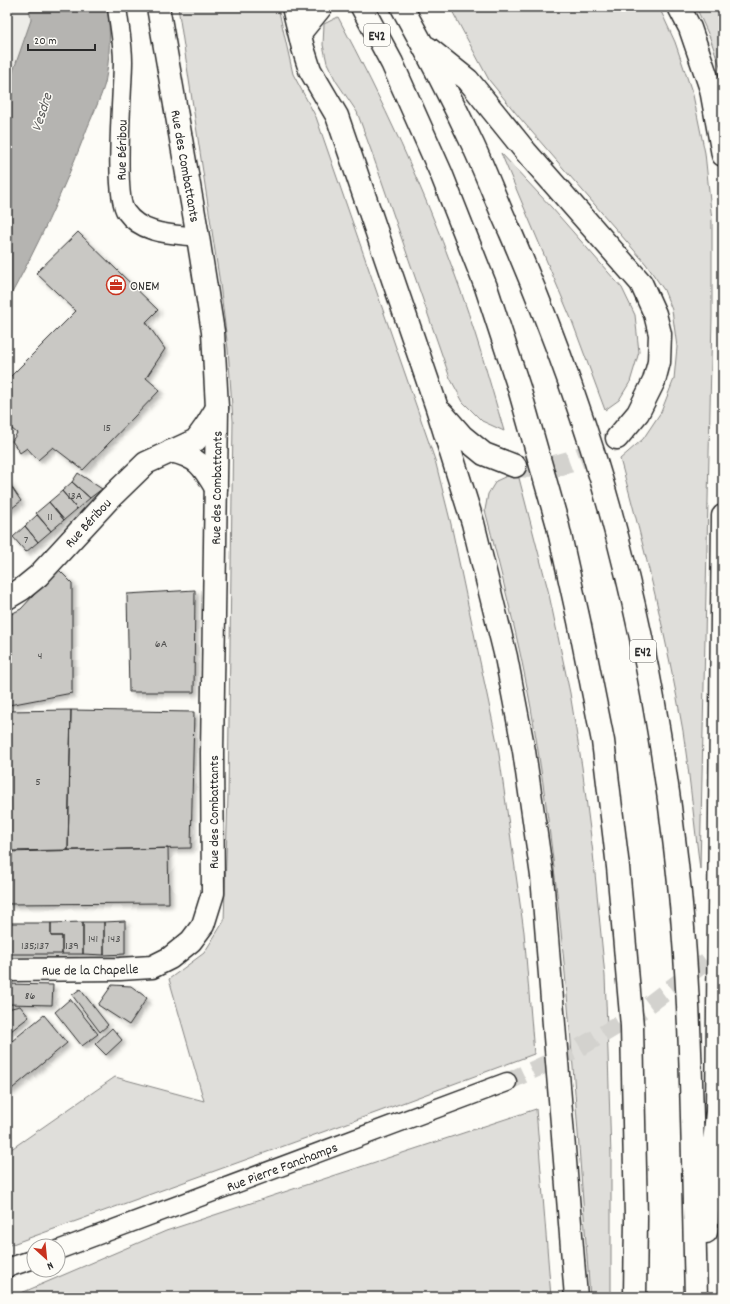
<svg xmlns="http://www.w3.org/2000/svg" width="730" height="1304" font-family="Dekko,sans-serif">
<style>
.built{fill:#edece8}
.green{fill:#dfdeda;stroke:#858482}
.water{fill:#b5b4b1;stroke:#7e7d7b}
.building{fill:#c9c8c4;stroke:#2b2b2b;filter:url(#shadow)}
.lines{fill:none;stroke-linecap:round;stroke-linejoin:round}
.street-tunnel{stroke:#d3d2ce;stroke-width:18;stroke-dasharray:18 9;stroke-linecap:butt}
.highway-tunnel{stroke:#d3d2ce;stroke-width:22;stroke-dasharray:22 11;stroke-linecap:butt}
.street-casing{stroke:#2b2b2b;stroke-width:21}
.secondary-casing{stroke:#2b2b2b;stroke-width:25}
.highway-casing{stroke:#2b2b2b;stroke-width:25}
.street{stroke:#fdfcf7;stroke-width:18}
.secondary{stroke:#fdfcf7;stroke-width:22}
.highway{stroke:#fdfcf7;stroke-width:22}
.labels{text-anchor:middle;stroke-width:3;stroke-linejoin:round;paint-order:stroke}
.number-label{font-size:12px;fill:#525251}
.shield{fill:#fdfcf7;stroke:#6a6a68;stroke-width:1}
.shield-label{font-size:13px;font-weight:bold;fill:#2b2b2b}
.street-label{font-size:14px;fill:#2b2b2b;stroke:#fdfcf7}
.poi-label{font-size:14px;fill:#2b2b2b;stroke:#fdfcf7;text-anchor:start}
.water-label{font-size:15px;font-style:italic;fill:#5b5b5a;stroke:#fdfcf7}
</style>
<defs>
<filter id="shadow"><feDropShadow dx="3.5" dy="3.5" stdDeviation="2" flood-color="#0004"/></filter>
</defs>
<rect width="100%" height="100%" fill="#fdfcf7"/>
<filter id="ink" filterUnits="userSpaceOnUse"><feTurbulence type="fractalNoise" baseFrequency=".025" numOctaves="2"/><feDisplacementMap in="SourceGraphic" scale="8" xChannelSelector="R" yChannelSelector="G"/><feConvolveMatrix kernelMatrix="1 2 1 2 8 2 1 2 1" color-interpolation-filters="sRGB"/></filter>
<g filter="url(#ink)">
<path class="built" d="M7,7H29L31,20L7,89Z"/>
<path class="green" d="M178,7H278L293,74L316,117L435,460L451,524L498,747L524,932L534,1054L378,1112L7,1246V1152L115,1077L204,1101L169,979L204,953L224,921L228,796L233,421L228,349L220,284Z
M450,7H659L675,42L693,95L705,153L712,221V316L700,869C694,823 690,777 683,731C667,639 645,549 620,459L643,439L661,412L674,379L677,347L672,310L664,290L646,264L519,117L489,80Z
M696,7H723V75L710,38Z
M338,17C382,100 423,186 455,275C474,326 489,379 504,431L482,421L463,402L450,378L372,153L357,112L336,81L327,63L323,45L324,24Z
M501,153L552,208L622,288L635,315L639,352L630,382L619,400L605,410L572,321Z
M507,476L519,478L548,590L570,693L582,767L593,853L605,976L608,1053L611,1157V1297H590C575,1101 565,903 531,708C519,641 502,576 485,510L488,494L496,481Z
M536,1109L551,1297H12L166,1231Z"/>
<path class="water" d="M29,7H107C111,31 110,58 105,83C101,98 91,118 85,134C63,191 37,248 7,302V89L31,20Z"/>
<path class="building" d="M78,232L158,310L146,322L165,349L146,378L160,390L83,470L53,447L38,460L27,448L20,453L12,441L17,433L7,425V380L76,311L36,273Z
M78,473L102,489L90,498L72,482Z
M7,480L21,501L7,512Z
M72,482L90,498L77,509L62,491Z
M62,491L77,509L64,520L49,502Z
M49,502L64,520L51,531L36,513Z
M37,515L51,531L38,542L25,526Z
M25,526L38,542L26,552L13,537Z
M58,569L72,583V693L9,705L7,696V616L21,609Z
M195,590L194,692H129L127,594Z
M71,710L68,850L7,851V711Z
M71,710L194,712L191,848L68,850Z
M168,848L169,903L7,904V852Z
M125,921V954L104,955V922Z
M83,922V954H62V936H51V923Z
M83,922H104V955L83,954Z
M7,923H51V936H62V954H7Z
M7,984L53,985L52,1005L7,1004Z
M112,985L131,986L147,998L129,1025L98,1005Z
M80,989L108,1025L100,1032L72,995Z
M70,999L98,1034L82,1046L55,1012Z
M20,1006L29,1017L7,1034V1009Z
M44,1015L67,1043L7,1093V1045Z
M112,1028L122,1040L106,1055L95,1044Z"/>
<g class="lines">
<path class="street-tunnel" d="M507,1082L574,1051L635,1015L723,949"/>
<path class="highway-tunnel" d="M515,466L547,468L569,462L595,452L617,438"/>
<g class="street-casing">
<g id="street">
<path d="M117,7C119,25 123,43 123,61C123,89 113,194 126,212C142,235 174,234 198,237"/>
<path id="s1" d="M58,1250L507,1082"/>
<path d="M7,1268L34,1259"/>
</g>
</g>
<g class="secondary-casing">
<g id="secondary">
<path d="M300,33L321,7"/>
<path d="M171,451C198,457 203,466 216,488"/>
<path id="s2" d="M7,598L22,589L38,576L109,499L146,463L196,440L206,426L217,408"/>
<path id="s3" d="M7,970L120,969L152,967L170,958L191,941L203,925L213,893L212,753L217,408L213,332L198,237L158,7"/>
</g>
</g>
<g class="highway-casing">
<path id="highway" d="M293,7L303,48L310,70L337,116L437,408L473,523L506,657L524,751L542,876L576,1297
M362,7L392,63L441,173L486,287L519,388L557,522L579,621L603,741L618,867L632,1026L636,1218L635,1297
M402,7C427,52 451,98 473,145C486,173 497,203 510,231C549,322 584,415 610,510C640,619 662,734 675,847C693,996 692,1147 696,1297
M679,7L690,28L711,89L723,155
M428,48L468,80L526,152L641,283L655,314L660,334L659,362L654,381L638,413L617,438
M442,413L462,436L484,454L515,466
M706,1232L717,1112L723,516"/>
</g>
<use href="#street" class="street"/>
<use href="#secondary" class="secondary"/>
<use href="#highway" class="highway"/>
</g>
</g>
<defs>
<g id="office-ring" transform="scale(1)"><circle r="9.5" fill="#fdfcf7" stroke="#c8321e" stroke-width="1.5"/><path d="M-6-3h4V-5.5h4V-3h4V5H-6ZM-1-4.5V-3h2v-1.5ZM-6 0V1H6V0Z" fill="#c8321e"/></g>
</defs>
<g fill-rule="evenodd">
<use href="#office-ring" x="116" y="285"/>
</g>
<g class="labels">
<g class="number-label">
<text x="107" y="431">15</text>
<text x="75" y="499">13A</text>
<text x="50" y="520">11</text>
<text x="26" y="543">7</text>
<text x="161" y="647">6A</text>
<text x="40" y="659">4</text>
<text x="38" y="785">5</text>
<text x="93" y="942">141</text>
<text x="114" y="942">143</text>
<text x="35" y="949">135;137</text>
<text x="72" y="949">139</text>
<text x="30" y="999">86</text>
</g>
<g class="shield">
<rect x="364" y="24" width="26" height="22" rx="3"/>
<rect x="630" y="640" width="26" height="22" rx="3"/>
</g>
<g class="shield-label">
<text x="377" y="40">E42</text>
<text x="643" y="656">E42</text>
</g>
<g class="street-label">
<text transform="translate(121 150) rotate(-89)" y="5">Rue Béribou</text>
<text transform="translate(186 166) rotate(80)" y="5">Rue des Combattants</text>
<text dy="5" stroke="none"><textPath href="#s3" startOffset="651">Rue des Combattants</textPath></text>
<text dy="5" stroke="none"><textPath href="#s2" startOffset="111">Rue Béribou</textPath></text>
<text transform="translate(213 812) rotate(-90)" y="5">Rue des Combattants</text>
<text dy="5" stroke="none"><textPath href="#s3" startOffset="83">Rue de la Chapelle</textPath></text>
<text dy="5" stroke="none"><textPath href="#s1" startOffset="239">Rue Pierre Fanchamps</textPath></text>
</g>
<g class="poi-label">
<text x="130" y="290">ONEM</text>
</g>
<g class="water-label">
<text transform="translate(41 112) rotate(-72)" y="5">Vesdre</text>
</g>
</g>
<rect width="730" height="1304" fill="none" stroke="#fdfcf7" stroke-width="24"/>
<rect x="12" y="12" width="706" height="1280" fill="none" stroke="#2b2b2b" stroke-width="1.5" filter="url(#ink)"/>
<g transform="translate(46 1258) rotate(153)"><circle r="19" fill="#fdfcf7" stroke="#a9a8a5"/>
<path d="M0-3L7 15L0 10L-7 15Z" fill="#c8321e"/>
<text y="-6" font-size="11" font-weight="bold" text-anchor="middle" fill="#2b2b2b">N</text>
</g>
<path d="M28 44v6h67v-6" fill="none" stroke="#2b2b2b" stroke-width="2"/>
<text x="34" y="44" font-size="12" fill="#2b2b2b" stroke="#fdfcf7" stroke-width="3" paint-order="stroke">20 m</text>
</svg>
